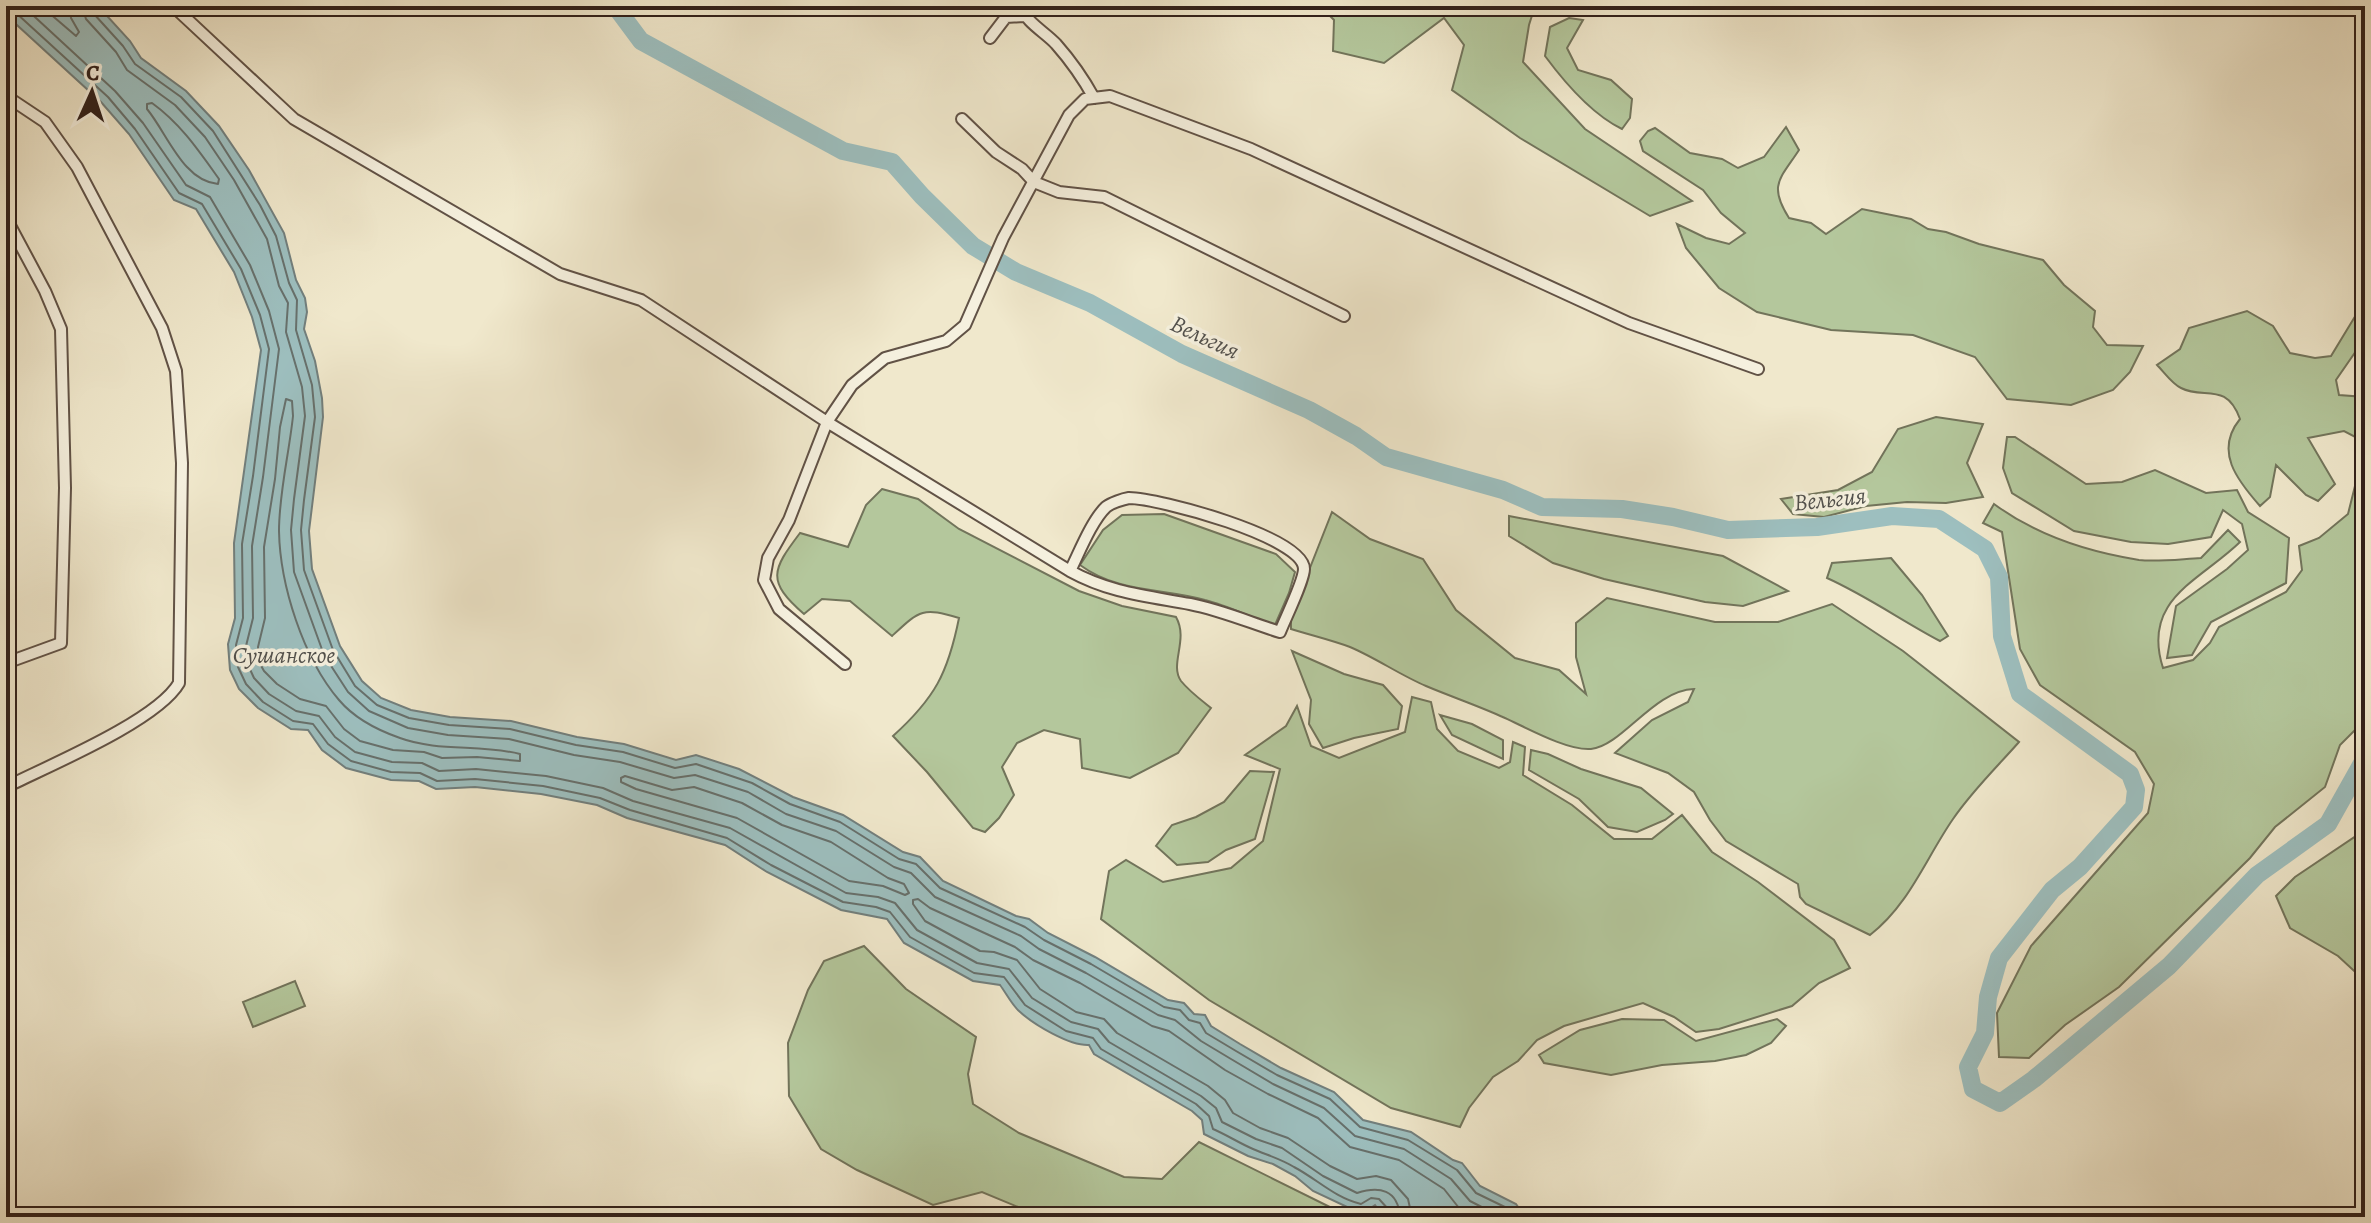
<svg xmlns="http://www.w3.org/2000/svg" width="2371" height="1223" font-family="Alegreya,serif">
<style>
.green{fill:#b4c79c;stroke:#72745b;stroke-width:2}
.water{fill:#9dbfbf;stroke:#727f7d;stroke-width:2}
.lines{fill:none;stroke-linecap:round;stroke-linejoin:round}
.shore{stroke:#67706c;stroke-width:2}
.river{stroke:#9dbfbf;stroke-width:18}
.minor-casing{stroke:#615246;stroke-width:14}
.minor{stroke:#f5f0de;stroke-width:10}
.labels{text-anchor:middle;stroke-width:7;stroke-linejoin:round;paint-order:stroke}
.water-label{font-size:24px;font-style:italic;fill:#51504c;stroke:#f5f0de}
</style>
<rect width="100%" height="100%" fill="#f0e8cc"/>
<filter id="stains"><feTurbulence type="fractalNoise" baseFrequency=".0025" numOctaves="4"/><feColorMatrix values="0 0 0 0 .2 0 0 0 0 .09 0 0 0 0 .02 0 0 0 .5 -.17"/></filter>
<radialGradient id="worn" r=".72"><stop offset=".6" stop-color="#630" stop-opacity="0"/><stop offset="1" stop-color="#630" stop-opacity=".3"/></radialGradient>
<path class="green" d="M1320,6H1535L1529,25L1523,62L1585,129L1692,201L1650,216L1520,138L1452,90L1464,45L1444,18L1384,63L1333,51L1334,20Z
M1569,18L1583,20L1567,48L1578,70L1611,80L1632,99L1630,118L1622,129C1591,114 1565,83 1545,56L1550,27Z
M1786,127L1799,150C1780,179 1768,185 1789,218L1811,223L1826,234L1862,209L1911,219L1928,229L1946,232L1979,244L2043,260L2064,285L2095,311L2093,327L2107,345L2143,346L2130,372L2113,390L2071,405L2007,399L1975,357L1913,335L1831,330L1757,312L1719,288L1686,248L1677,224L1706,238L1729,244L1745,233L1721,213L1703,190L1643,151L1640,141L1648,131L1655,128L1690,153L1722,159L1738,168L1764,157Z
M2365,300V338L2336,380L2339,395L2365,397V442L2344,431L2308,438L2335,484L2318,501L2306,495L2276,465L2270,497L2260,506C2237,480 2214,451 2240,419C2226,381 2204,400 2181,388C2172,384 2164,372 2157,365L2180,349L2189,328L2247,311L2273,326L2290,353L2315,358L2331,356Z
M1936,417L1983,424L1967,463L1983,497L1946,503L1907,502L1866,506L1824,517L1793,514L1781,499L1838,490L1872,472L1898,429Z
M2007,437H2015L2086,484L2122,482L2155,470L2206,493L2237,490L2248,512L2289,538L2286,583L2211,622L2192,655L2167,658L2176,606L2227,569L2248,550L2242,524L2223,510L2211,537L2168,544L2131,542L2074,531L2012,493L2003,468Z
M2365,471V720L2340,745L2325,787L2275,827L2250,858L2119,987L2065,1025L2029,1058L1999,1057L1997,1013L2031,946L2148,813L2154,784L2135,752L2040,685L2020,649L2002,532L1983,523L1994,504C2036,535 2088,552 2139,560C2158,562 2181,559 2201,558L2228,530L2240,542C2200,581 2141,599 2163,668L2193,660L2210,643L2219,627L2286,592L2302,570L2299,546L2319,538L2348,514L2358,474Z
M882,489L918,499L959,529L1079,591L1122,606L1176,617C1189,640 1169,664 1181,681C1189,691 1201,700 1211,708L1178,753L1130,778L1082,768L1080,739L1044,730L1017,743L1002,767L1014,795L999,818L985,832L973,828L927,772L893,736C935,698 948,673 959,618C922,607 920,610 892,636L850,601L822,599L804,614C766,581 772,570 800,533L848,547L866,505Z
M1332,512L1370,539L1423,559L1456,610L1515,658L1559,670L1586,694L1576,657V623L1607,598L1715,622H1778L1832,604L1903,651L2019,742C1997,767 1972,791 1953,819C1926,858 1909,905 1870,935L1806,904L1800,897L1798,884L1726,841L1710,820L1694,792L1668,773L1615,753L1652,720L1688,702L1694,689C1654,690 1622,746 1591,749C1568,751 1527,728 1505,718C1479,706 1452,697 1426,686C1400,675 1376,658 1350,647C1331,640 1310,635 1291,629V616Z
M1164,514L1276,554L1295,572L1289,593L1275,625C1252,618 1229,606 1205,600C1162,588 1118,593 1080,565L1103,530L1122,515Z
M1509,516L1723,556L1788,591L1743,606L1705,602L1604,579L1553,563L1509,536Z
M1891,558L1922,595L1948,636L1940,641C1902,621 1867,596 1827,578L1832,563Z
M1292,651L1344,674L1383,685L1402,706L1398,729L1354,738L1323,748L1309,724L1311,700Z
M1412,697L1431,702L1437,729L1458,751L1499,768L1510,762L1513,742L1525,747L1523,775L1572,805L1614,839H1652L1682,815L1712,852L1758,882L1834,940L1850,968L1819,983L1792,1006L1719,1029L1696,1032L1674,1017L1643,1003L1564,1026L1537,1040L1518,1061L1493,1077L1469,1108L1460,1127L1391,1108L1209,1000L1101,919L1109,871L1126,860L1163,882L1231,868L1263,841L1280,769L1245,755L1286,726L1297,706L1311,746L1339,758L1405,732Z
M1440,715L1472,724L1503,740V759L1452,735Z
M1531,750L1548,754L1581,769L1641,788L1673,814L1665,820L1637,832L1608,827L1579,799L1529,770Z
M1250,771L1274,772L1255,839L1226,850L1208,862L1177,865L1156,846L1172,825L1196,817L1224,802Z
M2365,830V981L2338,956L2290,928L2276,896L2295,877Z
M864,946L906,989L976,1037L968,1074L973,1104L1019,1133L1124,1177L1162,1179L1199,1142L1350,1217H1042L982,1192L933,1205L857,1170L821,1149L789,1096L788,1043L808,990L824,961Z
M295,981L305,1006L253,1027L243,1002Z
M1622,1019L1664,1020L1696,1041L1777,1019L1786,1026L1771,1043L1746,1055L1715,1061L1662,1065L1611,1075L1544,1063L1539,1055L1580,1030Z"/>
<path class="water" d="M6,6H98L130,41L141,58L186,91L219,126L249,170L284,233L296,280L305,298L307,312L304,329L315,361L322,398L323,417L309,531L312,569L340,646L362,681L381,698L411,710L450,717L511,721L577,737L624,744L676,760L696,755L739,769L793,797L843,815L903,852L920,857L943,881L1016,916L1029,919L1048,933L1095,957L1168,1000L1184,1003L1194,1014L1205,1015L1211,1026L1240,1044L1281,1068L1334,1092L1363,1120L1411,1132L1453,1160L1462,1163L1480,1186L1516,1204L1525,1217H1384L1375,1205L1362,1214L1313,1191L1295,1176L1273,1164L1248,1156L1204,1134L1202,1120L1192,1111L1094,1054L1089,1045C1070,1046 1034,1025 1019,1011C1012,1005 1006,993 1000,985L973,981L904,943L887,919L841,910L767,872L725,845L627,818L597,805L541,794L475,787L436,789L419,781L391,780L346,768L322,750L308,730L291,729L258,708L239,689L230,670L228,644L235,618L234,543L261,350L252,317L234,272L196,209L174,200L129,134L101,102L6,15Z"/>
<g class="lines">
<path class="shore" d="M23,6L115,91L143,123L186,185L210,197L250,265L269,311L279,349L263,477L252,546L253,618L246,646L248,665L254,678L269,694L296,711L319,716L335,737L355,752L392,762L422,763L439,771L476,769L546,776L603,788L633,801L730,828L846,893L878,897L895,903L917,930L977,963L1009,969L1032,998L1071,1022L1098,1029L1109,1042L1201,1096L1216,1108L1222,1122L1256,1139L1282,1148L1323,1176L1357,1193C1379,1186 1398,1189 1400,1217
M41,6L76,36L79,32L71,18L70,6
M82,6L86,19L116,52L127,70L175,105L205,137L234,180L267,239L279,286L288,303L286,332L302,387L305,416L294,499L291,530L294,572L324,655L348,692L369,711L408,728L448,735L509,739L574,755L620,762L674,778L695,775L748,792L786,814L836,831L894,867L911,873L935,897L1021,936L1039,949L1086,973L1158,1015L1175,1020L1201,1041L1231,1059L1273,1084L1324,1108L1355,1136L1404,1149L1451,1179L1470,1201L1501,1217
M92,6L94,14L123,46L135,64L181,97L213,131L260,205L276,236L289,283L297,300L296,330L312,385L315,417L304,500L301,530L304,570L333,650L355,686L377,705L409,718L449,725L510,729L576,745L623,752L675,768L696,764L752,783L790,804L840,822L899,859L916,864L940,888L1025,927L1044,940L1091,964L1164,1007L1180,1010L1189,1020L1200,1023L1206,1033L1236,1051L1277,1075L1330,1099L1360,1127L1408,1140L1457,1170L1476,1193L1511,1210L1516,1217
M6,9L15,12L108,97L135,129L179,193L202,204L241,269L260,315L269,349L253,476L242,544L243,618L236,645L238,667L246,684L263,702L293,721L313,724L328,744L351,761L391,772L420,773L437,781L475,779L543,786L600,798L630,810L727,838L771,865L843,902L876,907L890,912L910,937L974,973L1004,977L1025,1005L1066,1031L1093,1038L1101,1049L1196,1104L1209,1116L1213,1129C1227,1135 1239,1143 1253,1149C1267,1155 1281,1159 1294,1167C1317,1179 1335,1198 1361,1204L1371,1198L1379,1199L1389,1210L1390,1217
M152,103C181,124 199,151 219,179L218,184C183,181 167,133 147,109V104Z
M286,399L292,401L293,416C289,454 279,493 279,531C280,585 303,658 339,700C355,719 377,730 400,738C438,752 481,744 520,754V761L477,757L442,758L424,752L393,750L360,741L344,729L326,706L300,699L277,684L264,671L259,662L258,647L265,618L264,547L275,479L280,427Z
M625,776L672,790L694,787L742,803L782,825L831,842L888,878L904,884L909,893L905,895L883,886L849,881L737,818L636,789L621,782V778Z
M1412,1217L1408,1199L1391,1180L1376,1176L1357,1179L1330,1166L1288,1138L1260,1128L1233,1113L1225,1100L1208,1086L1117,1033L1104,1019L1076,1012L1040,989L1017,960L994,952L980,951L925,921L913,904V900L918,899L930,908L1015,947L1033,960L1080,983L1152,1026L1169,1031L1225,1070L1268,1094L1318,1118L1350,1147L1399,1160L1444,1189L1459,1208L1473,1217"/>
<path class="river" d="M615,6L641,41L843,151L892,162L922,196L973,246L1016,272L1090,303L1182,354L1309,410L1356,436L1386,457L1503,490L1542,507L1622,509L1673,517L1728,530L1817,527L1892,516L1939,519L1985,549L1999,577L2002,636L2020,694L2130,774L2136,790L2134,807L2080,867L2052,890L1999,958L1988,997L1985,1033L1968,1067L1973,1089L2000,1103L2034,1079L2169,966L2257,875L2328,824L2365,758"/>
<g class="minor-casing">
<path id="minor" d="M173,6L294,119L560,274L641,300L827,422L1070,571C1110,593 1147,596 1190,604C1221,610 1251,623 1280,632C1285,619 1304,581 1304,569C1304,537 1158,498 1129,498C1123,499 1111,503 1106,507C1092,520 1079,553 1070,571
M1021,6C1026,23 1044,31 1056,44C1071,61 1083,78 1094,98
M990,38L1006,17L1024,16
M6,96L45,122L77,167L162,328L176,371L182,463L179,683C157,721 48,766 6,787
M962,119L996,152L1022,169L1034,182L1059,192L1104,197L1344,316
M6,218L45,291L61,329L65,488L61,643L6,663
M845,664L779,609L764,580L768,558L789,520L827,422L852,385L885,358L946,341L965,325L1003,238L1069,115L1085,99L1110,96L1251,149L1629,323L1758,369"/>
</g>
<use href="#minor" class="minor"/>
</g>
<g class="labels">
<g class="water-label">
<text transform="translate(1205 337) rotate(25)" y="8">Вельгия</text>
<text transform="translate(1830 499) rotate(-6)" y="8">Вельгия</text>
<text x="284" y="663">Сушанское</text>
</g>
</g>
<rect width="2371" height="1223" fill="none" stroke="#f0e8cc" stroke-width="32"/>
<rect x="8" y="8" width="2355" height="1207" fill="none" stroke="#31201a" stroke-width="4"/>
<rect x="16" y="16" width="2339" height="1191" fill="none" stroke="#31201a" stroke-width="2"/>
<g transform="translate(92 92) rotate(3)" stroke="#f5f0de" stroke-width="6" paint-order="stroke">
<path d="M0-6L14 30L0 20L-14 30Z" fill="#31201a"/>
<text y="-12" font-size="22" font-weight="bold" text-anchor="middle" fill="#31201a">С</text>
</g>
<rect width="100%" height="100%" filter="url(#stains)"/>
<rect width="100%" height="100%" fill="url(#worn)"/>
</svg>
